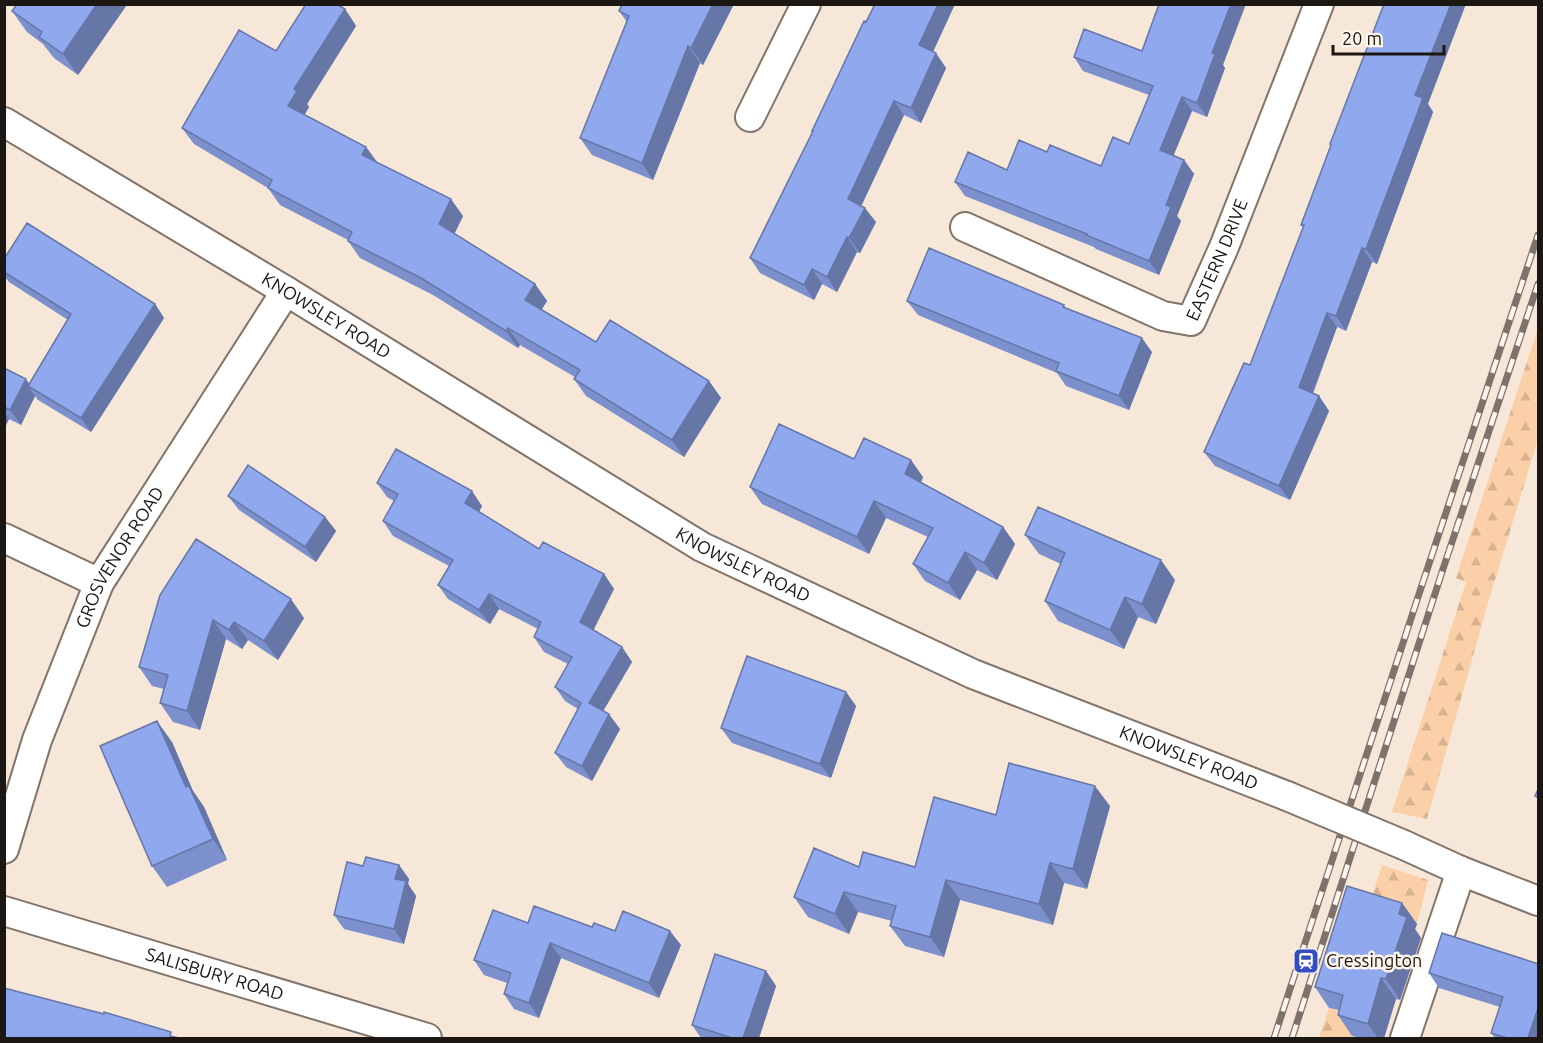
<svg xmlns="http://www.w3.org/2000/svg" width="1543" height="1043" font-family="Ubuntu,sans-serif">
<style>
.forest{fill:url(#forest-firs)}
.lines{fill:none;stroke-linecap:round;stroke-linejoin:round}
.street-casing{stroke:#827468;stroke-width:32}
.street{stroke:#fff;stroke-width:28}
.rail-casing{stroke:#7d736a;stroke-width:7}
.rail{stroke:#fff5ed;stroke-width:4.5;stroke-dasharray:14;stroke-linecap:butt}
.street-bridge-casing{stroke:#827468;stroke-width:32;stroke-linecap:butt}
.street-bridge{stroke:#fff;stroke-width:28}
.wall{fill:#7c90cd}
.shaded-wall{fill:#6576a7}
.building{fill:#90a8ee;stroke:#6576a7;stroke-width:1.5}
.labels{text-anchor:middle;stroke-width:5;stroke-linejoin:round;paint-order:stroke}
.street-label{font-size:18px;fill:#1c1712;stroke:#fff5ed}
.poi-label{font-size:18px;fill:#1c1712;stroke:#fff5ed;text-anchor:start}
</style>
<defs>
<pattern id="forest-firs" width="22" height="20" patternUnits="userSpaceOnUse" patternTransform="scale(1.5)"><rect width="22" height="20" fill="#fbd0a9"/><path d="M5 1l3.5 6h-7zM16 11l3.5 6h-7z" fill="#d7b290"/></pattern>
</defs>
<rect width="100%" height="100%" fill="#f6e7d9"/>
<path class="forest" d="M1538,328V439L1488,603L1427,819L1392,812L1466,582L1456,578Z
M1382,865L1428,880L1417,924L1368,909Z
M1329,1008L1358,1016L1351,1038H1319Z"/>
<g class="lines">
<g class="street-casing">
<g id="street">
<path d="M750,117L806,4"/>
<path id="s1" d="M4,122L286,291L702,547L973,674L1287,796"/>
<path id="s2" d="M965,227L1163,316L1191,321L1224,247L1319,4"/>
<path d="M4,538L99,583"/>
<path d="M1404,845L1461,871L1538,901"/>
<path id="s3" d="M4,849L37,740L99,583L286,291"/>
<path id="s4" d="M4,911L427,1038"/>
<path d="M1405,1038L1461,871"/>
</g>
</g>
<use href="#street" class="street"/>
<g class="rail-casing">
<path id="rail" d="M1274,1038L1420,591L1538,235
M1292,1038L1442,572L1538,284"/>
</g>
<use href="#rail" class="rail"/>
<g class="street-bridge-casing">
<path id="street-bridge" d="M1287,796L1404,845"/>
</g>
<use href="#street-bridge" class="street-bridge"/>
</g>
<path class="wall" d="M734,4L703,65L700,63L653,180L592,155L580,138L627,22L619,11Z
M875,4H955L933,52L946,68L921,123L904,115L861,206L876,222L860,253L857,252L837,292L822,284L814,300L760,273L750,258L813,132L812,131Z
M126,6L78,75L54,58L43,44L27,32L12,11Z
M345,9L356,26L307,104L309,107L304,115L366,147L378,163L463,216L454,234L535,284L547,301L541,310L596,342L709,381L721,398L684,457L586,396L574,379L575,377L520,345L518,348L433,295L360,258L348,241V240L280,205L268,188L194,144L182,128L276,51Z
M1142,51L1223,65L1225,68L1207,117L1192,111L1173,156L1184,160L1194,174L1177,216L1181,221L1159,275L1096,249L1094,247L965,196L955,182L1007,170L1047,152L1101,166L1129,144L1149,95L1083,71L1074,57Z
M1428,104L1433,112L1377,264L1372,262L1346,331L1337,327L1313,394L1319,396L1329,411L1290,500L1215,466L1204,452L1250,365L1303,227L1301,225L1331,146L1330,144Z
M4,259L155,304L164,318L91,432L38,400L35,396L21,425L9,419L4,429V368L29,384L68,320L9,282L4,276Z
M907,301L1064,305L1066,308L1152,352L1129,410L1066,386L1057,373L918,315Z
M854,459L923,477L921,482L1003,527L1015,544L997,580L977,570L960,600L925,581L913,564L928,537L886,518L869,554L762,504L750,487Z
M377,483L482,506L479,512L539,549L604,574L614,589L593,630L622,647L632,662L603,711L620,729L592,781L566,767L555,753L578,709L565,701L555,687L568,664L544,652L534,637L538,629L499,609L490,624L448,599L438,585L449,566L393,536L383,521L394,501L387,497Z
M228,496L325,517L336,531L316,562L239,510Z
M1025,535L1175,580L1156,624L1138,617L1124,649L1058,621L1045,601L1061,564L1039,554Z
M160,595L304,618L278,660L248,640L242,649L226,639L200,730L173,722L160,703L164,689L152,686L139,667Z
M846,692L856,706L831,778L732,743L721,728Z
M172,742L193,791L204,807L227,860L167,887L152,866Z
M1110,806L1087,889L1064,883L1053,925L960,900L944,957L905,946L890,926L892,921L858,912L849,934L808,917L794,897L859,867H915L996,815Z
M399,865L409,879L408,884L416,896L404,944L344,929L334,915L363,866Z
M1402,903L1417,924L1415,929L1421,938L1400,1000L1396,999L1384,1038H1361L1352,1036L1338,1015L1339,1010L1329,1008L1315,987Z
M528,923L615,931L681,945L659,998L561,958L539,1018L514,1009L504,994L507,983L484,975L474,960Z
M1539,964V1038H1495L1491,1033L1500,1007L1439,988L1429,973Z
M766,971L776,986L759,1038H701L692,1025Z"/>
<path class="shaded-wall" d="M97,4H124L126,6L78,75L63,54Z
M713,4H734L703,65L691,48Z
M938,4H955L929,60L919,45Z
M1231,4H1246L1223,65L1225,68L1207,117L1197,103L1212,53Z
M1451,4H1466L1428,104L1433,112L1377,264L1366,249L1415,95Z
M345,9L356,26L307,104L309,107L300,123L288,106L294,89Z
M688,46L700,63L653,180L642,163Z
M936,53L946,68L921,123L911,108Z
M1182,97L1192,111L1170,164L1160,150Z
M894,101L904,115L858,213L848,199Z
M366,147L378,164L362,155Z
M1184,160L1194,174L1177,216L1181,221L1159,275L1149,261L1166,205Z
M451,199L463,216L451,241L439,224Z
M865,208L876,222L860,253L849,238Z
M847,237L857,252L837,292L827,277Z
M1362,248L1372,262L1346,331L1336,316Z
M812,269L822,284L814,300L804,285Z
M535,284L547,301L537,317L525,300Z
M155,304L164,318L91,432L81,418Z
M1327,313L1337,327L1309,402L1299,387Z
M508,328L520,345L518,348L506,331Z
M1142,338L1152,352L1129,410L1119,396Z
M26,379L33,389L28,386L35,396L21,425L10,410Z
M709,381L721,398L684,457L672,440Z
M1319,396L1329,411L1290,500L1279,486Z
M4,412L9,419L4,429Z
M911,460L923,477L917,491L905,474Z
M472,491L482,506L476,518L465,503Z
M874,501L886,518L869,554L857,537Z
M325,517L336,531L316,562L305,547Z
M1003,527L1015,544L997,580L984,563Z
M965,552L977,570L960,600L948,583Z
M1161,560L1175,580L1156,624L1142,604Z
M604,574L614,589L590,637L580,622Z
M489,594L499,609L490,624L479,610Z
M1125,597L1138,617L1124,649L1110,630Z
M291,599L304,618L278,660L264,641Z
M213,620L226,639L200,730L187,711Z
M234,622L248,640L242,649L229,630Z
M622,647L632,662L599,718L589,703Z
M846,692L856,706L831,778L820,764Z
M609,714L620,729L592,781L582,766Z
M157,721L172,742L193,791L204,807L227,860L213,839L186,787Z
M1095,786L1110,806L1087,889L1073,869Z
M1050,863L1064,883L1053,925L1039,904Z
M399,865L409,879L408,884L416,896L404,944L394,929L395,879Z
M946,880L960,900L944,957L930,937Z
M844,892L858,912L849,934L835,914Z
M1402,903L1417,924L1415,929L1421,938L1400,1000L1386,979L1399,914Z
M670,931L681,945L659,998L649,983Z
M550,943L561,958L539,1018L529,1003Z
M766,971L776,986L759,1038H743Z
M1381,978L1396,999L1384,1038H1378L1368,1024Z
M1539,1005V1038H1528Z"/>
<path class="building" d="M17,4H97L63,54L39,37L42,32L12,11Z
M306,4H337L345,9L294,89L297,91L288,106L366,147L362,155L451,199L439,224L535,284L525,300L596,342L610,320L709,381L672,440L574,379L580,370L508,328L506,331L421,278L348,241L352,232L268,188L272,180L182,128L239,30L276,51Z
M622,4H713L691,48L688,46L642,163L580,138L629,16L619,11Z
M875,4H938L919,45L936,53L911,108L894,101L848,199L865,208L849,238L847,237L827,277L812,269L804,285L750,258L813,131H812L864,21L866,22Z
M1159,4H1231L1212,53L1215,54L1197,103L1182,97L1160,150L1184,160L1166,205L1171,207L1149,261L1086,235L1087,234L955,182L968,152L1007,170L1019,140L1047,152L1050,145L1101,166L1113,137L1129,144L1153,86L1074,57L1084,29L1142,51Z
M1384,4H1451L1415,95L1423,98L1366,249L1362,248L1336,316L1327,313L1299,387L1319,396L1279,486L1204,452L1244,363L1250,365L1304,225H1301L1331,145L1330,144Z
M27,223L155,304L81,418L28,386L71,314L4,272V259Z
M929,248L1064,305L1063,307L1142,338L1119,396L1056,371L1059,363L907,301Z
M4,368L26,379L10,410L4,407Z
M779,424L854,459L864,438L911,460L905,474L1003,527L984,563L965,552L948,583L913,564L933,528L874,501L857,537L750,487Z
M396,449L472,491L465,503L539,549L543,542L604,574L580,622L622,647L589,703L609,714L582,766L555,753L581,703L555,687L572,657L534,637L541,622L489,594L479,610L438,585L453,560L383,521L398,494L377,483Z
M248,465L325,517L305,547L228,496Z
M1038,507L1161,560L1142,604L1125,597L1110,630L1045,601L1065,553L1025,535Z
M196,539L291,599L264,641L234,622L229,630L213,620L187,711L160,703L168,675L139,667L160,595Z
M747,656L846,692L820,764L721,728Z
M157,721L186,787L189,786L213,839L152,866L100,746Z
M1009,763L1095,786L1073,869L1050,863L1039,904L946,880L930,937L890,926L896,906L844,892L835,914L794,897L814,848L859,867L863,852L915,867L934,797L996,815Z
M1539,787V798L1535,796Z
M366,857L399,865L395,879L406,881L394,929L334,915L347,862L363,866Z
M1347,886L1402,903L1399,914L1407,917L1386,979L1381,978L1368,1024L1338,1015L1343,995L1315,987Z
M534,906L592,927L594,923L615,931L623,911L670,931L649,983L550,943L529,1003L504,994L511,973L474,960L493,910L528,923Z
M1442,933L1539,964V1005L1528,1038H1507L1491,1033L1503,997L1429,973Z
M715,954L766,971L743,1038H732L692,1025Z
M4,988L104,1014V1012L171,1032L170,1036L179,1038H4Z"/>
<defs>
<g id="station-square" transform="scale(1.35)"><rect x="-9" y="-9" width="18" height="18" rx="4" fill="#344dbf" stroke="#fff5ed"/><path d="M-3-6H3Q5-6 5-4V2Q5 4 3 4L4.5 6H3L1.5 4h-3L-3 6H-4.5L-3 4Q-5 4-5 2V-4Q-5-6-3-6ZM-3.5-4v3h7v-3ZM-3.5 1v1.5H-2V1ZM2 1v1.5H3.5V1Z" fill="#fff"/></g>
</defs>
<g fill-rule="evenodd">
<use href="#station-square" x="1306" y="961"/>
</g>
<g class="labels">
<g class="street-label">
<text dy="6" stroke="none"><textPath href="#s2" startOffset="312">EASTERN DRIVE</textPath></text>
<text dy="6" stroke="none"><textPath href="#s1" startOffset="376">KNOWSLEY ROAD</textPath></text>
<text dy="6" stroke="none"><textPath href="#s3" startOffset="315">GROSVENOR ROAD</textPath></text>
<text dy="6" stroke="none"><textPath href="#s1" startOffset="862">KNOWSLEY ROAD</textPath></text>
<text dy="6" stroke="none"><textPath href="#s1" startOffset="1348">KNOWSLEY ROAD</textPath></text>
<text dy="6" stroke="none"><textPath href="#s4" startOffset="220">SALISBURY ROAD</textPath></text>
</g>
<g class="poi-label">
<text x="1326" y="967">Cressington</text>
</g>
</g>
<rect width="1543" height="1043" fill="none" stroke="#1c1712" stroke-width="12"/>
<path d="M1333 45v9h111v-9" fill="none" stroke="#1c1712" stroke-width="3"/>
<text x="1342" y="45" font-size="18" fill="#1c1712" stroke="#fff5ed" stroke-width="4.5" paint-order="stroke">20 m</text>
</svg>
